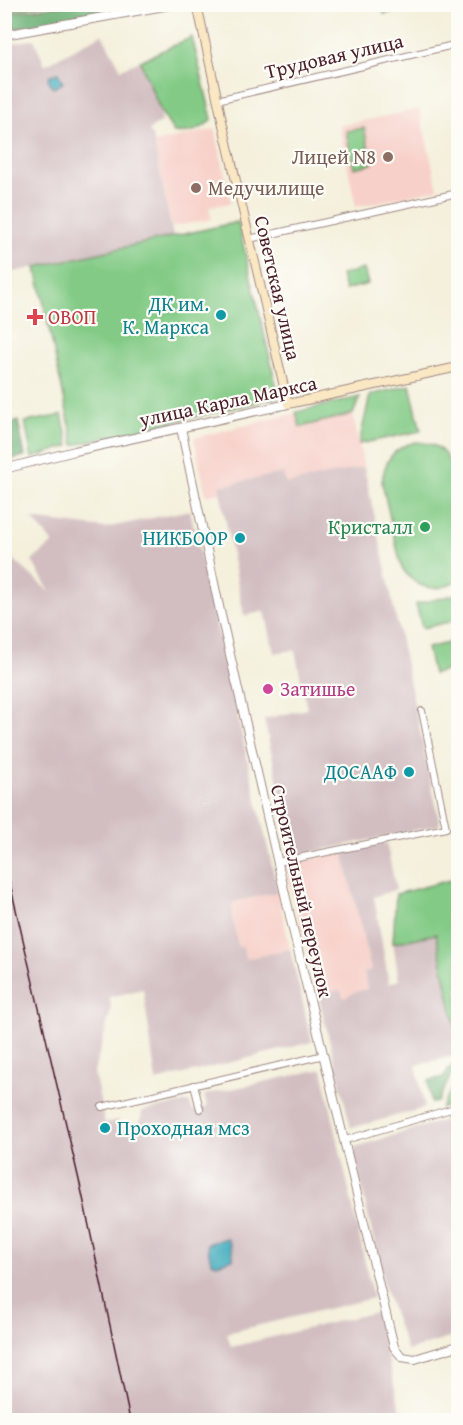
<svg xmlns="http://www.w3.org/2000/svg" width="463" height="1425" font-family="'Gentium Book Plus',serif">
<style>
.built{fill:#f7d0c9}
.industrial{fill:#d2bec1}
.green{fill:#82ca85;stroke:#667458;stroke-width:1.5}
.forest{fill:#69ae72;stroke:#5a664e;stroke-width:1.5}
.water{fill:#3daabd;stroke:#446474;stroke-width:1.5}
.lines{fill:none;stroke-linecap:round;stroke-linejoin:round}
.minor-casing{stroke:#9f8884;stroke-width:8}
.tertiary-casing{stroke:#9f8884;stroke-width:10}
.secondary-casing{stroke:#9f8884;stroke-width:10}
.minor{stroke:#fff;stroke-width:6}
.tertiary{stroke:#fff;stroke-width:8}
.secondary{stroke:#fae7c3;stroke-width:8}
.rail{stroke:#4a1f2b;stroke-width:1.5}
.education-dot{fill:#8d6e63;stroke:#fdfcf7;stroke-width:2}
.culture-dot{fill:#0f9aa8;stroke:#fdfcf7;stroke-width:2}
.health-dot{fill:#e0444e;stroke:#fdfcf7;stroke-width:2}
.leisure-dot{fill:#2e9e5b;stroke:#fdfcf7;stroke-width:2}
.hotel-dot{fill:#d1479c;stroke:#fdfcf7;stroke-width:2}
.labels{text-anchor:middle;stroke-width:4.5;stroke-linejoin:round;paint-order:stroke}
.street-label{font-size:20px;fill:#4a1f2b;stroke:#fdfcf7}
.education-label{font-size:20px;fill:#785e54;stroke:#fdfcf7;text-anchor:end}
.culture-label{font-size:20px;fill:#0d838f;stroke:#fdfcf7;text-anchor:end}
.health-label{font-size:20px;fill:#be3a42;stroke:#fdfcf7;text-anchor:start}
.leisure-label{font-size:20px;fill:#27864d;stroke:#fdfcf7;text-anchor:end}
.hotel-label{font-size:20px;fill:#b23c85;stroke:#fdfcf7;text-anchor:start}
</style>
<rect width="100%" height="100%" fill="#fdfcf7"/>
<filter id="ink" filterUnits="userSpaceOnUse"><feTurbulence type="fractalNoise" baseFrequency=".0167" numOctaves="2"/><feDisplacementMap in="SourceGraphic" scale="12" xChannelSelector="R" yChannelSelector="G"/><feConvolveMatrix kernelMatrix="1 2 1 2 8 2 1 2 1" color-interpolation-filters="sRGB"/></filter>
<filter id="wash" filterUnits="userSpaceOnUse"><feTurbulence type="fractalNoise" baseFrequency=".008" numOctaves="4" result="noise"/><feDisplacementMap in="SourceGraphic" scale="24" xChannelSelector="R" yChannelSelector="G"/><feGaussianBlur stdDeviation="1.35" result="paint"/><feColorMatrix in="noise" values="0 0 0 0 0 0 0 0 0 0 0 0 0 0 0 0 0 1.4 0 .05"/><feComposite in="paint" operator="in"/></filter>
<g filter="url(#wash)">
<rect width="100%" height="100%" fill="#f4f0dc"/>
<path class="built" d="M419,109L438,189L356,207L339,126Z
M215,129L231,203L209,207L212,219L172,227L154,143Z
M360,397L353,414L364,467L285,485L283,473L219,486L220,493L206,496L194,438Z
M343,852L371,970L364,972L367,989L355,992L344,998L340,990L318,994L285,865Z
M278,892L290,949L245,959L238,948L232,916L233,901Z"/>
<path class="industrial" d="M102,34L121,69L140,61L161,112V122L149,130L153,138L173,236L5,274V45L34,39L45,65Z
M364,467L440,825L294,856L264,719L307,709L295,650L274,653L265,611L244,616L219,486L283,473L286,484Z
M190,510L278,892L233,902L232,916L238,947H243L245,959L290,949L312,1042L156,1081L143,989L110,997L111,1010L94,1072L105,1123L118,1120L121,1131L140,1124L142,1111L189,1102L193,1111L207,1107L204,1095L322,1069L373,1298L227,1333L231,1347L376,1312L403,1420H5L4,551L50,592L32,561L53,543L32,519L105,528Z
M386,842L396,889L374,897L389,984L399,980L393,943L436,933L458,1039V1055L416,1065L425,1108L351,1128L318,994L340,990L344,998L355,992L367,989L364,972L371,970L343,852Z
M458,1116V1335L407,1351L385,1289L354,1154L355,1147Z"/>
<path class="green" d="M5,4H43V5L5,12Z
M424,5L384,14L382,5V4Z
M192,37L212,119C202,130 189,134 174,132L161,112L140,61Z
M364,128L372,164L354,168L346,131Z
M238,222L279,397L74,445L36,267Z
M364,269L368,284L345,290L341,275Z
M410,385L421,431L359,444L370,395Z
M360,397L353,414L300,427L296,412Z
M62,415L69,446L32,458L25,422Z
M416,442C426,443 435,444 442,451C463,472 459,547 458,579C437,596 414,588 401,566L382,483C384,460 394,447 416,442Z
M458,594V620L422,628L416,604Z
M448,643L454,669L433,674L427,648Z
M458,878V1039L436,934L393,943L396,894Z
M458,1076V1103L441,1108Z"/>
<path class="forest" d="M126,4V7L5,31L4,14L62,5Z
M18,421L25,456L5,461V424Z
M458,1062L438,1102L431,1103L428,1081L443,1077L454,1063Z"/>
<path class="water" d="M58,73L63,83L53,88L48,79L50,75Z
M226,1238C230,1242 234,1253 233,1259L217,1264L211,1262L207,1244Z"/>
</g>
<g filter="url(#ink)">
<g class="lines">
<g class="minor-casing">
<path id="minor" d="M217,100L458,44
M249,239L458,193
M278,862L446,828L422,711
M194,1085L200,1109
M102,1107L324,1055
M345,1140L458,1107"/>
</g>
<g class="tertiary-casing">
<path id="tertiary" d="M4,35L175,4
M181,428L220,611L296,942L394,1347L402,1357L415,1359L458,1346
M4,469L75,451L288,404"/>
</g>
<g class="secondary-casing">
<path id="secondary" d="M197,4L223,125L288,404L458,367"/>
</g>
<use href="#minor" class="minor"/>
<use href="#tertiary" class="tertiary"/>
<use href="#secondary" class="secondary"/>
<path class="rail" d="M4,858L82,1193L130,1420"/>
</g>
</g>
<g class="education-dot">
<circle cx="388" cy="157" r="6"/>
<circle cx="196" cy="188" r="6"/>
</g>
<g class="culture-dot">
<circle cx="221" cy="315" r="6"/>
<circle cx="240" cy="538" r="6"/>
<circle cx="409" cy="772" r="6"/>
<circle cx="105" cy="1128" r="6"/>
</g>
<path class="health-dot" d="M32 308h6v6h6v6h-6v6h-6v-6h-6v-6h6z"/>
<circle class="leisure-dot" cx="425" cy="527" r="6"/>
<circle class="hotel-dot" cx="268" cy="689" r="6"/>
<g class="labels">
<g class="street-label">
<text transform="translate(334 56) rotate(-13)" y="7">Трудовая улица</text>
<text transform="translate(278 288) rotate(77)" y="7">Советская улица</text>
<text transform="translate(228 401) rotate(-12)" y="7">улица Карла Маркса</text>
<text transform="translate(302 891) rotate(77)" y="7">Строительный переулок</text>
</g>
<g class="education-label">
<text x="376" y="164">Лицей N8</text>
<text x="208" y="195" text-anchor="start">Медучилище</text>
</g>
<g class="culture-label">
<text x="209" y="311">ДК им.<tspan x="209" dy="23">К. Маркса</tspan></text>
<text x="228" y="545">НИКБООР</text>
<text x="397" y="779">ДОСААФ</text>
<text x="117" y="1135" text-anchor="start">Проходная мсз</text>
</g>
<g class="health-label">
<text x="48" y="324">ОВОП</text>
</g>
<g class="leisure-label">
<text x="413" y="534">Кристалл</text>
</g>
<g class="hotel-label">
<text x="280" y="696">Затишье</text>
</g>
</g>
<rect width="463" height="1425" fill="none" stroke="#fdfcf7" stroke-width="24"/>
</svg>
